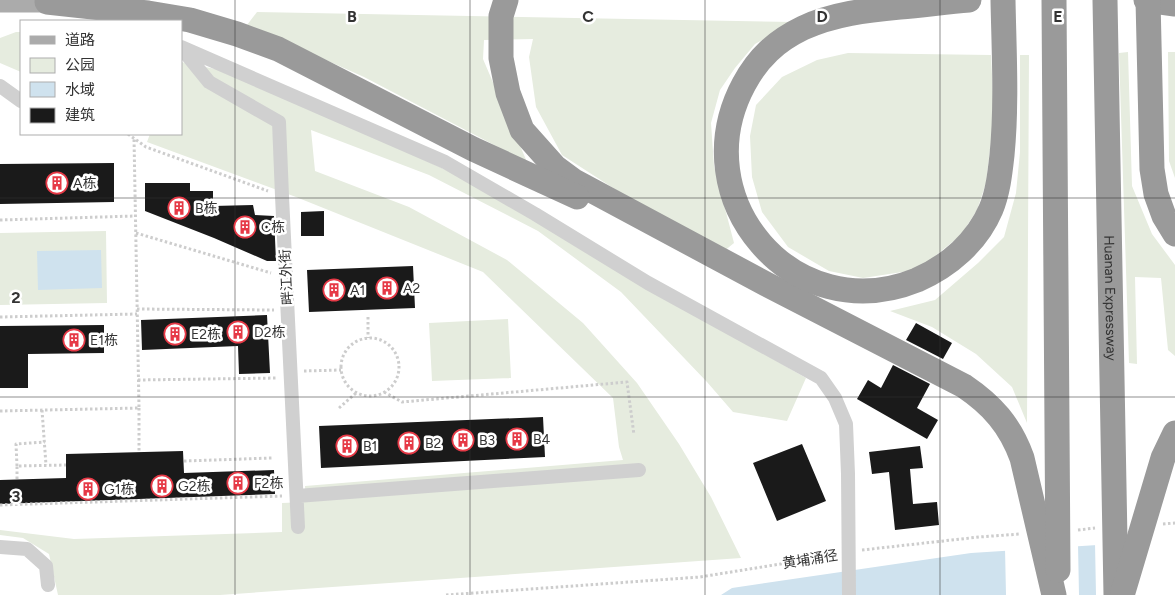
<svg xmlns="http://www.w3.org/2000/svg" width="1175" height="595" font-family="Figtree,'Noto Sans SC',sans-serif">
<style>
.green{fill:#e6ecdf}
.water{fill:#cfe2ee}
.pier{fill:#fff}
.building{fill:#1a1a1a}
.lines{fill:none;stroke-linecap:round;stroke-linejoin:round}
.path{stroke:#cdcdcd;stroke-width:3;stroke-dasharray:2.5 2.5;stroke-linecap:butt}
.street{stroke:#d0d0d0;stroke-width:14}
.primary{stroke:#ababab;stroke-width:21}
.highway{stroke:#9a9a9a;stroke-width:25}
.grid{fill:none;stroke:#333;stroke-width:1;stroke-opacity:0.55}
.labels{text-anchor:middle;stroke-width:5;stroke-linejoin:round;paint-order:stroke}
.poi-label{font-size:14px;fill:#333;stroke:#fff;text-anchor:start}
.street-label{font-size:14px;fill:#333;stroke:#fff}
.grid-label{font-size:16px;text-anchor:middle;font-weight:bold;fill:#333;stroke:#fff;stroke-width:5;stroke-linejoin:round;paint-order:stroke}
</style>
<rect width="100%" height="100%" fill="#fff"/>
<path class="green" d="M257,12L794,22L755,44L735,68L720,90L711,123L714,166L734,243L723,252L641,206L562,155L536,107L529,57L533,39L484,40L483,59L527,162L364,77L247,25Z
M16,32H21V72L0,63V38Z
M1128,52L1132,186L1152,234L1175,265V356L1168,350L1161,278L1135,277L1137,364L1129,363L1119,53Z
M1168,52H1175V178L1169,161Z
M848,53L991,55L994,115L986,183L977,210L961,235L929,261L909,271L863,278L829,271L788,247L762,212L752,177L750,136L756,105L782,77L817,60Z
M1020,55H1029L1027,423L1012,387L976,354L932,327L890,311L935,300L978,263L1004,237L1016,193L1020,152Z
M181,62L230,72L455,174L806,378L787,421L733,412L707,382L621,292L538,231L429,175L311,130L315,171L409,207L507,260L583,323L637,383L679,444L711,497L741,558L220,595H58L49,554L23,538L0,535V530L74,539L282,532V503L306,502L305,486L623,460L619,447L613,398L483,272L296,197L147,142L150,134H181Z
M106,231L107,303L0,305V233Z
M508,319L511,378L432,381L429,323Z"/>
<path class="water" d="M101,250L102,288L38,290L37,251Z
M1175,540V595H721L732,588L971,553Z"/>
<path class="pier" d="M1175,538V595H1096L1095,543Z
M1078,544L1079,595H1006L1005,548Z"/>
<path class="building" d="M114,163V202L0,204V164Z
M145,183H190V191H213V206L253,205L255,215L274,216L276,261H267L214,238L145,211Z
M324,211V236H301V212Z
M413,266L415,308L309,312L307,270Z
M267,315L270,373L239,374L238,346L142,350L141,320Z
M916,323L952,343L943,359L906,340Z
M104,325V353L28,354V388H0V326Z
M893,365L930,384L917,408L938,420L927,439L857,399L868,380L881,388Z
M543,417L545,457L321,468L319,426Z
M802,444L826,501L777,521L753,463Z
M920,446L923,468L910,469L913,504L937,502L939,525L895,530L889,472L872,474L869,452Z
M183,451L184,473L274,470L275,494L0,504V480L66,478V454Z"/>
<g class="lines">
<path class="path" d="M128,134L146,147L268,191
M0,220L135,216
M136,233L271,273
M137,309L274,310
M0,317L137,314
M368,317V338
M341 367a29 29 0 1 1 58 0a29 29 0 1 1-58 0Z
M304,371L341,370
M138,380L278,378
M384,392L402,402L627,382L634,435
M139,408V452
M339,408L356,393
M42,410L46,465
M0,411L139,408L134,138
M184,461L272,458
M17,466L16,444L45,442
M17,479V466L66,465
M0,505L282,496
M1163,524L1175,523
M1078,530L1095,528
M862,550L979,537L1020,534
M446,595L700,577L836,555"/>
<path class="street" d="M181,47L445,162L535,214L648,283L821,378L835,398L846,424L848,474L849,595
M183,50L209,82L279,122L282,196L298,527
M0,86L21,101
M297,496L639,470
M0,547L27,549L46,566L48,585"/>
<path class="primary" d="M0,2H47L62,0"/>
<g class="highway">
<path d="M506,0L501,16V58L508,93L522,130L555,167L574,181L766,284L964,386C992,405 1010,425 1022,458L1054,595"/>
<path d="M969,0C946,2 923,5 900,7C867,10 833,14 803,28C776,41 758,58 744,84C682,199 794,330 917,280C949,266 977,242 991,209C998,192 1000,173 1002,155C1007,104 1004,52 1003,0"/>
<path d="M1054,0L1058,570"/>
<path id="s1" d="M1105,0L1116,595"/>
<path d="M1146,0L1175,4"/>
<path d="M1148,0L1152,169L1156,194L1164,216L1175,234"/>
<path d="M47,2L148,13L190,20L237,34L278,49L473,149L577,197"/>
<path d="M1123,592L1163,458L1175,433"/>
</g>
</g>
<path class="grid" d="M235,0V595M470,0V595M705,0V595M940,0V595M0,198H1175M0,397H1175"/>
<defs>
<g id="building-ring" transform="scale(1.125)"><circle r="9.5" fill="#fff" stroke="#e63946" stroke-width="1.5"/><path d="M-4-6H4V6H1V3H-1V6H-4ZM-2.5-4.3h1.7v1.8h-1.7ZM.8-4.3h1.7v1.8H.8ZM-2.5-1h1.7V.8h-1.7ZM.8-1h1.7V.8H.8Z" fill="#e63946"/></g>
</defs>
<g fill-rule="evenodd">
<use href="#building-ring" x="57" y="183"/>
<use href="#building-ring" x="179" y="208"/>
<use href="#building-ring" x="245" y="227"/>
<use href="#building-ring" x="387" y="288"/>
<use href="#building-ring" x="334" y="290"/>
<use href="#building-ring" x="238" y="332"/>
<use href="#building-ring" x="175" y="334"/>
<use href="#building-ring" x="74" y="340"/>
<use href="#building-ring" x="517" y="439"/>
<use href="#building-ring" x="463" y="440"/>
<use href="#building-ring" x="409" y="443"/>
<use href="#building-ring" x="347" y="446"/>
<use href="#building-ring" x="238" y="483"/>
<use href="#building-ring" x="162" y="486"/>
<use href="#building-ring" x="88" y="489"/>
</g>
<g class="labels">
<g class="poi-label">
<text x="73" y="188">A栋</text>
<text x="195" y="213">B栋</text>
<text x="261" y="232">C栋</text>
<text x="403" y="293">A2</text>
<text x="350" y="295">A1</text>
<text x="254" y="337">D2栋</text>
<text x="191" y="339">E2栋</text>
<text x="90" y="345">E1栋</text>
<text x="533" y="444">B4</text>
<text x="479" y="445">B3</text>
<text x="425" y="448">B2</text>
<text x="363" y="451">B1</text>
<text x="254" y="488">F2栋</text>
<text x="178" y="491">G2栋</text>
<text x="104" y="494">G1栋</text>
</g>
<g class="street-label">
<text transform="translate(286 277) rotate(-93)" y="5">畔江外街</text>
<text dy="5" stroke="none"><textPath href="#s1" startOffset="298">Huanan Expressway</textPath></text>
<text transform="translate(810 559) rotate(-9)" y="5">黄埔涌径</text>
</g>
</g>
<g class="grid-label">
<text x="352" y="22">B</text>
<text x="588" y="22">C</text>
<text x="822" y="22">D</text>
<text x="1058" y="22">E</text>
<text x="16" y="303">2</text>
<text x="16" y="502">3</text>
</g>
<rect x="20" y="20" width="162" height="115" fill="#ffffff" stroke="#adadad"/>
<rect x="30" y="36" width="25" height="8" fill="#ababab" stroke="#adadad"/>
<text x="65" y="45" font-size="15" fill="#333333">道路</text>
<rect x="30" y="58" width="25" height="15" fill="#e6ecdf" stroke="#adadad"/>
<text x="65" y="70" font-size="15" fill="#333333">公园</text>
<rect x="30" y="82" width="25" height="15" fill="#cfe2ee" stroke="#adadad"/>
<text x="65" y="95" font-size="15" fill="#333333">水域</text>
<rect x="30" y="108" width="25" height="15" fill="#1a1a1a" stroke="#adadad"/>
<text x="65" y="120" font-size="15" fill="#333333">建筑</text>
</svg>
